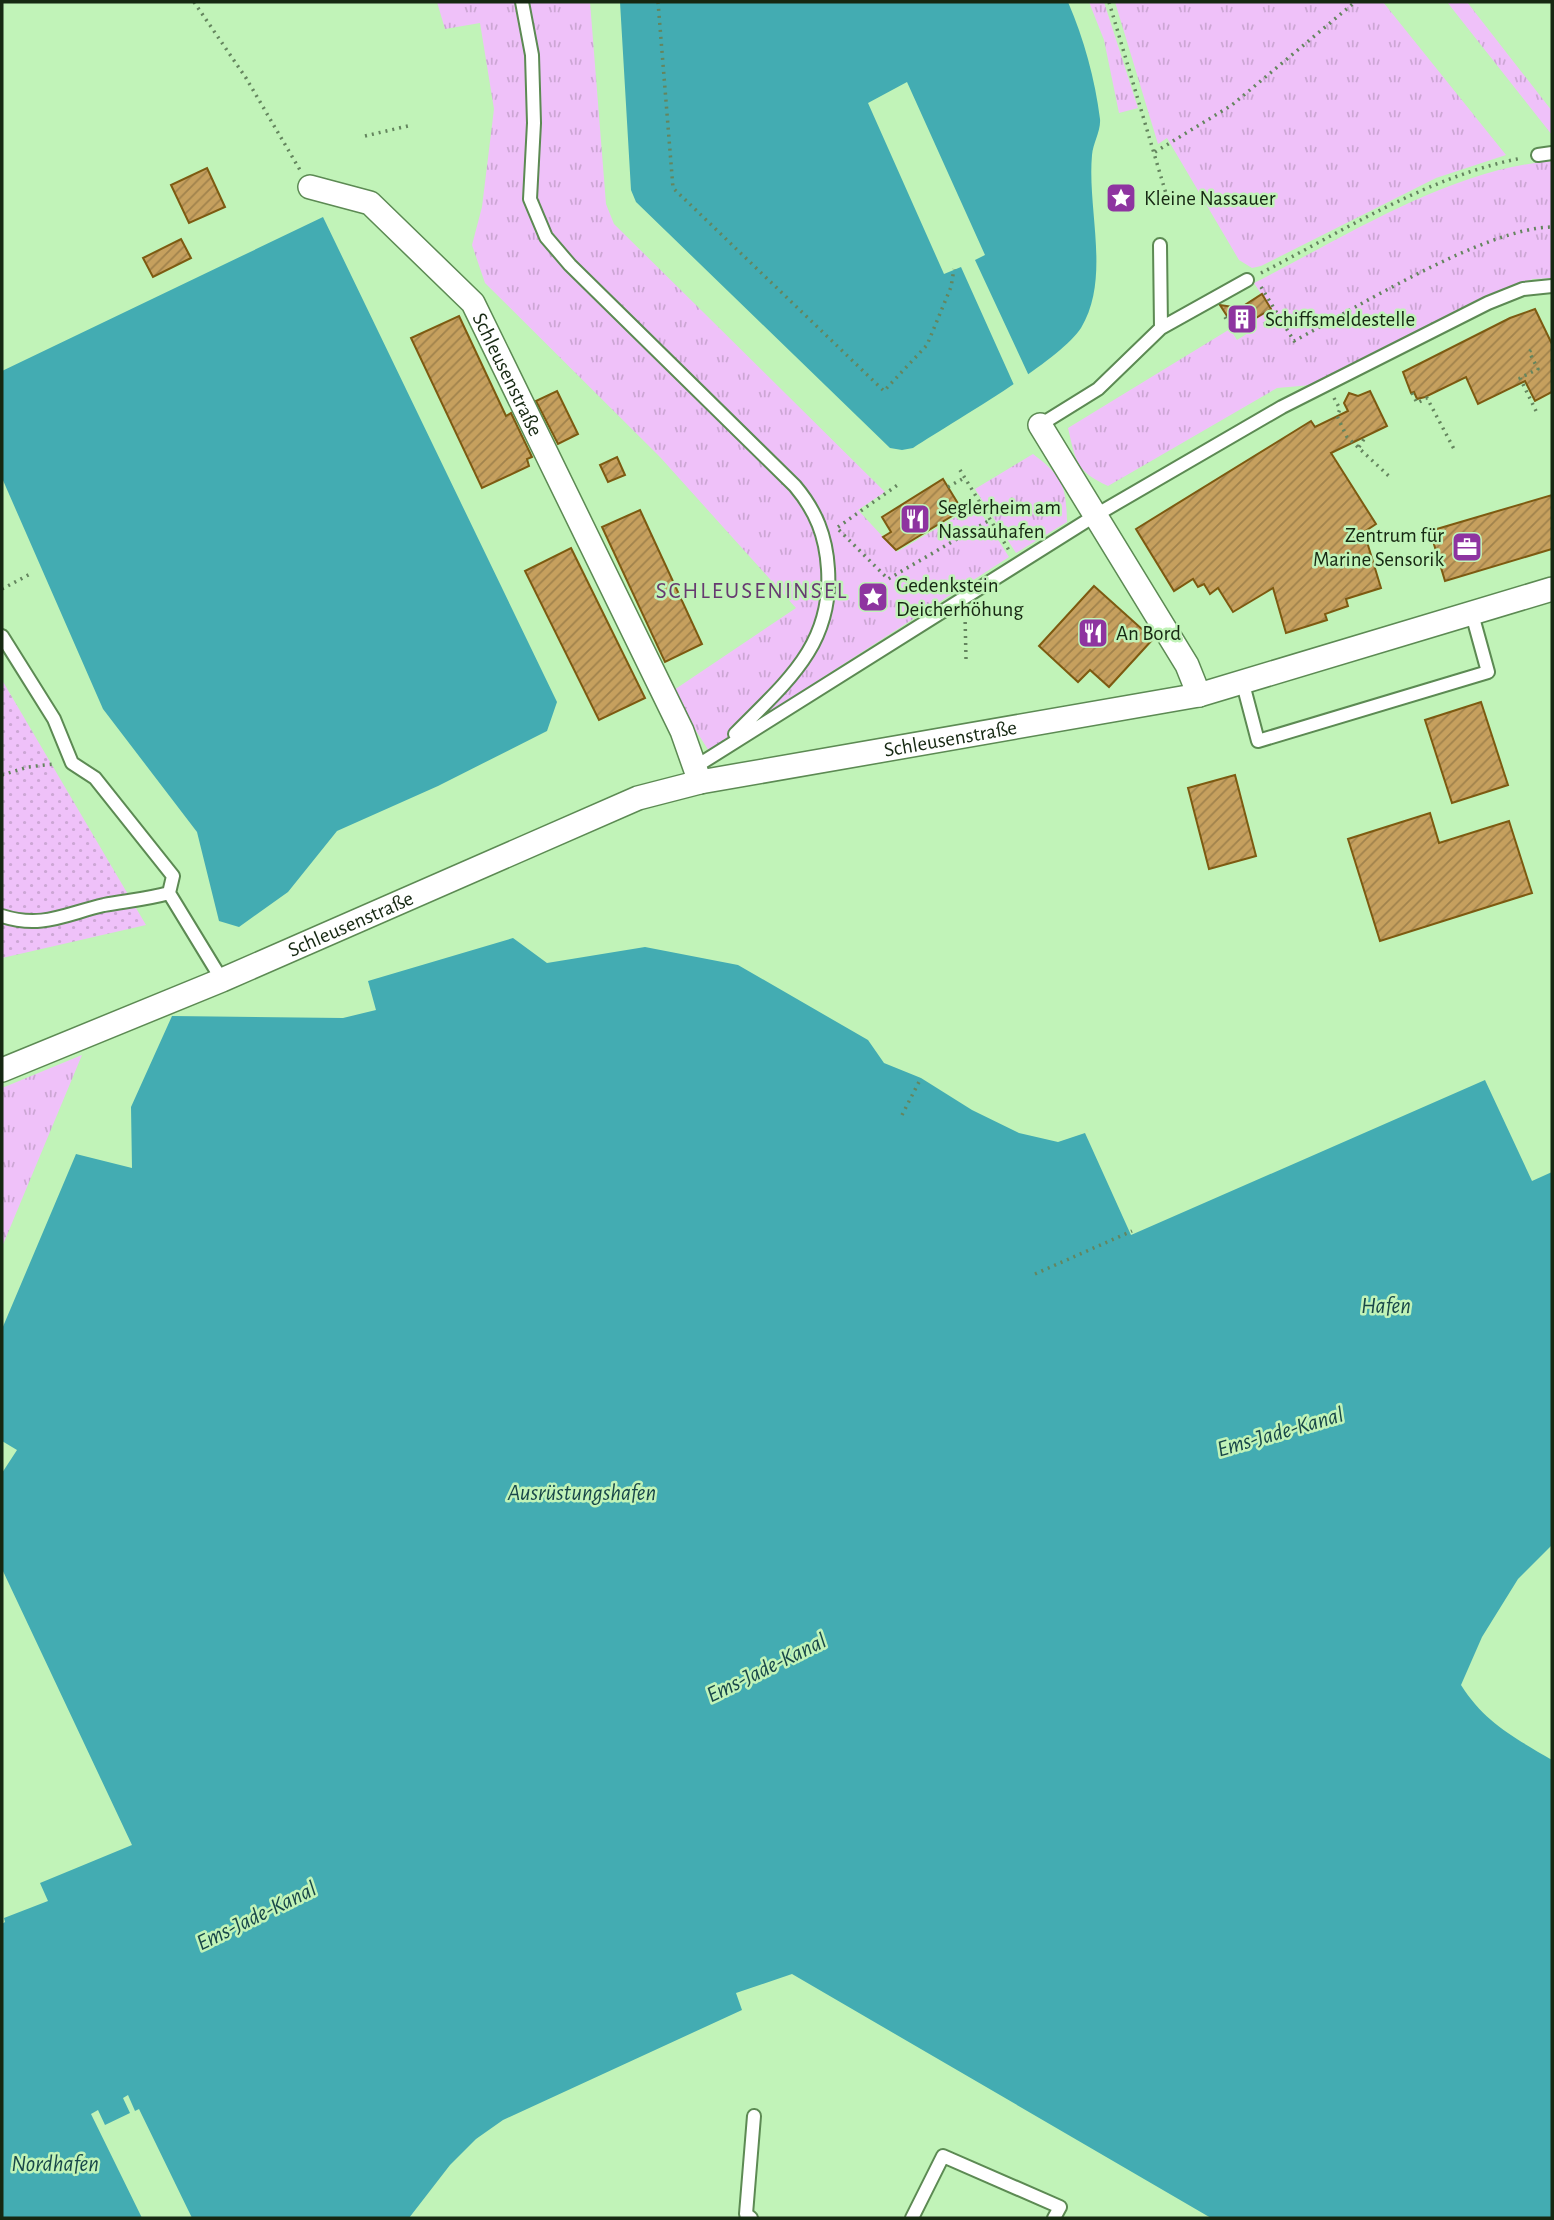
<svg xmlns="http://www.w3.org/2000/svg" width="1554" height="2220" font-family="'Alegreya Sans',sans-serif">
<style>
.grass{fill:url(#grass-tufts)}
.park{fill:url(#park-dots)}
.water{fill:#43acb2}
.pier{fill:#c1f3b8}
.building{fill:url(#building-hatch);stroke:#7d5a11;stroke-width:2}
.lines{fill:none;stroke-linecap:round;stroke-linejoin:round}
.lane-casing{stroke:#5c8a53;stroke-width:16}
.street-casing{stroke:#5c8a53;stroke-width:26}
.path{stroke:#64855e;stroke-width:3.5;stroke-dasharray:2 5;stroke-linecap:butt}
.lane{stroke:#fff;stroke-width:12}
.street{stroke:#fff;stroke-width:23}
.labels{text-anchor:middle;stroke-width:5;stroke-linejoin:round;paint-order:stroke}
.poi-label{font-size:21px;fill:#162812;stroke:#c1f3b8;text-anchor:start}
.street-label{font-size:21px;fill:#162812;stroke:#c1f3b8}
.neighbourhood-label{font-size:23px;letter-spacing:2px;fill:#663a70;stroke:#c1f3b8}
.water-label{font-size:23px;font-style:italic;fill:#184749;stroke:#c1f3b8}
</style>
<defs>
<pattern id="grass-tufts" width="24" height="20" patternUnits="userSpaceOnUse" patternTransform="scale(1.75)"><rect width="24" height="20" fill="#efc1f9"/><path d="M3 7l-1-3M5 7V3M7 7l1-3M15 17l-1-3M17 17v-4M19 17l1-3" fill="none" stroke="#cca6d4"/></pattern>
<pattern id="park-dots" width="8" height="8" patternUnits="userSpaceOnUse" patternTransform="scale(1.75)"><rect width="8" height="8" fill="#efc1f9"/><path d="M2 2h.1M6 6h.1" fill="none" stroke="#cca6d4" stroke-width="1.8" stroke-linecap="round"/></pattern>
<pattern id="building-hatch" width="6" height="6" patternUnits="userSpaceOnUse" patternTransform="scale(1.75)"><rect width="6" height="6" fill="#c6a05e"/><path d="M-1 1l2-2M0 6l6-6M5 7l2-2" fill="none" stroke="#a0824c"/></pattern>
</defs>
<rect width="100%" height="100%" fill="#c1f3b8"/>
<path class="grass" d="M437,2H590L606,204L614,224L885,492L858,510L897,552L976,505L1009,557L709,751L671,692L796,608L660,457L485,283L472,245L482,207L494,109L480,23L445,29Z
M1089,2H1104L1138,108L1119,113L1104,40Z
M1115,2H1383L1506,155L1436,178L1261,266L1252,268L1239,260L1167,138L1158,144Z
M1447,2H1467L1552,111V135Z
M1552,161V278L1533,279L1502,289L1312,385L1277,388L1108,486C1076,471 1076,462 1068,428L1230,329L1237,340L1253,330L1249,322L1271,309L1254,283C1345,237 1450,169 1552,161Z
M1033,454C1063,477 1066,485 1067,522L1016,553L975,489Z
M82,1055L2,1247V1088Z"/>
<path class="park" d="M2,680L146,925L2,958Z"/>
<path class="water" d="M620,2H1068C1084,39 1095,79 1100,119C1101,131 1093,143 1092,155C1087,210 1111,278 1081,328C1059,362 952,422 913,448L902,450L890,448L636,202L631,190Z
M323,217L557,702L547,731L438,786L337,831L288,892L239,927L219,921L197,832L103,709L2,478V371Z
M513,938L547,963L645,947L738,965L868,1040L884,1063L921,1078L972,1110L1019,1133L1058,1142L1085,1133L1131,1235L1485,1080L1532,1181L1552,1172V1545L1518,1579L1482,1637L1461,1685C1485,1723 1515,1738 1552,1760V2218H1211L792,1974L736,1993L742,2010L503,2120L476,2139L450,2165L409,2218H192L139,2109L135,2111L128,2095L123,2098L130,2113L105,2125L98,2110L91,2114L142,2218H2V1924L5,1922L4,1918L48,1901L40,1883L132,1845L2,1569V1473L17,1450L2,1441V1329L76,1154L132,1168L131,1107L172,1016L343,1018L376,1010L368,981Z"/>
<path class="pier" d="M907,82L985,255L975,260L1029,376L1014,385L961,267L944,274L868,103Z"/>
<path class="building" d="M207,168L225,207L189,223L171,185Z
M181,239L191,258L153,277L143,258Z
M1262,294L1271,309L1236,330L1220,305L1240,308Z
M1535,309L1552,344V392L1535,401L1525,381L1478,404L1466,377L1425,397L1417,399L1414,392L1411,393L1403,372L1510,318Z
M459,316L506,416L511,413L532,457L527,459L529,466L482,488L411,338Z
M557,391L578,434L558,444L536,401Z
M1370,391L1387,426L1331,453L1376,524L1364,532L1381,588L1346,599L1348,606L1325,614L1327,620L1286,633L1273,588L1233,612L1218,588L1210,594L1204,584L1198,587L1193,579L1174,591L1136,529L1311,421L1315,427L1348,411L1344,403L1349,393L1358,396Z
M617,457L625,475L608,482L600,465Z
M943,479L962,510L896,550L883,537L891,532L882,517Z
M1552,495V549L1445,581L1430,531Z
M640,510L702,644L665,662L602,527Z
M571,548L645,698L599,720L525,571Z
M1094,586L1153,639L1109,687L1090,670L1078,682L1039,646Z
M1481,702L1508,785L1452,803L1425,720Z
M1235,775L1256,856L1209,869L1188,788Z
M1430,813L1439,843L1509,821L1532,893L1380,941L1348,839Z"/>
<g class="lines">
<g class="lane-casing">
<path id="lane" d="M522,2L532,55L534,123L530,199L546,237L570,265L795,486C816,511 826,536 828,569C833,646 785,683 735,734
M1538,155L1552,153
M1161,328L1247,280
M1040,425L1098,389L1161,328L1160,245
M2,636L54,719L72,763L95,778L173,876L169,893L222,980
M1243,684L1258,741L1488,672L1472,614
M695,767L1096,515L1282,407L1488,303L1523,289L1552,286
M2,916C42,929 65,914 104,905C126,901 148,899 169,893
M751,2218L746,2214L754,2116
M912,2218L943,2156L1060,2207L1054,2218"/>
</g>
<g class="street-casing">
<g id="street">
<path id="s1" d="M310,187L370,203L473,303L682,731L700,782"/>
<path d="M1040,425L1187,665L1199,695"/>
<path id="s2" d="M2,1070L222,980L638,798L700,782L1199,695L1552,589"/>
</g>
</g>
<path class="path" d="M194,2L246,78L300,170
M658,2L673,188L884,391L927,345L951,287L954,269
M1109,2L1167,197
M365,136L412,125
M1155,152L1232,105L1355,2
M1261,273C1345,230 1429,176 1522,158
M1261,287L1294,341C1356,308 1485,228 1552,227
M1225,317L1234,332L1236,331
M1531,350L1529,352L1538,369L1520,378L1536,411
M1412,393L1417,403L1427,398L1454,449
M1334,398L1340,409L1337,416L1347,437L1392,479
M1359,447L1366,436
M960,470L1010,552
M948,487L964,478
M838,527L899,484
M839,530L888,579L990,520
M2,589L32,573
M965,615L966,659
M2,775L28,767L54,764
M902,1115L921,1078
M1035,1274L1132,1231"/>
<use href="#lane" class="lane"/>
<use href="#street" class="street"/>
</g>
<defs>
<g id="sight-square" transform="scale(1.575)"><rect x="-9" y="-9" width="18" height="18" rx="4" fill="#8e34a0" stroke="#c1f3b8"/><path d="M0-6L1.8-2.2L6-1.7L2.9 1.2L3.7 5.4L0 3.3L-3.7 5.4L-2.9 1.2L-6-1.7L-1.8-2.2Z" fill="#fff"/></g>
<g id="building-square" transform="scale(1.575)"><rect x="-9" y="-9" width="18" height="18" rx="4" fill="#8e34a0" stroke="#c1f3b8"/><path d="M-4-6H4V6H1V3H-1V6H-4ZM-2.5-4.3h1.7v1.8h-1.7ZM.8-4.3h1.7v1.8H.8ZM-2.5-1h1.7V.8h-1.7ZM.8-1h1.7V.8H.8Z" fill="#fff"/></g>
<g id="restaurant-square" transform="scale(1.575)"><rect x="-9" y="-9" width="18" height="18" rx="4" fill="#8e34a0" stroke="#c1f3b8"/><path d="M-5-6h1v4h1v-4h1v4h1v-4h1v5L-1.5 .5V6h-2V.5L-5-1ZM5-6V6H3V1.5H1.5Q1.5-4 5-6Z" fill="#fff"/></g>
<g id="office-square" transform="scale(1.575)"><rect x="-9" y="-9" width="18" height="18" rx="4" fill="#8e34a0" stroke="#c1f3b8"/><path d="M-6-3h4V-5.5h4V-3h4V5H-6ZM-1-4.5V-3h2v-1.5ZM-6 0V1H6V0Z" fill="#fff"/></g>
</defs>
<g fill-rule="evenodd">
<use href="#sight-square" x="1121" y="198"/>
<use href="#building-square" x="1242" y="319"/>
<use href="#restaurant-square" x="915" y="519"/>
<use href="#office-square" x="1467" y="547"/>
<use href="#sight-square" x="873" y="597"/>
<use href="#restaurant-square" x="1093" y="633"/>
</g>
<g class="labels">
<g class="poi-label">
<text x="1144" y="205">Kleine Nassauer</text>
<text x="1265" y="326">Schiffsmeldestelle</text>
<text x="938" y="514">Seglerheim am<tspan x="938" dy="24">Nassauhafen</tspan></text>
<text x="1444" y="542" text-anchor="end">Zentrum für<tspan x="1444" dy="24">Marine Sensorik</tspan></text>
<text x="896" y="592">Gedenkstein<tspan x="896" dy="24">Deicherhöhung</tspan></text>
<text x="1116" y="640">An Bord</text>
</g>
<g class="street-label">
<text dy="7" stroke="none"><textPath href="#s1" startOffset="285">Schleusenstraße</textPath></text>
<text dy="7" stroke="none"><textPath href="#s2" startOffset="1010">Schleusenstraße</textPath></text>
<text dy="7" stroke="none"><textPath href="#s2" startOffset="378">Schleusenstraße</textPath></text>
</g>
<g class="neighbourhood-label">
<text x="752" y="598">SCHLEUSENINSEL</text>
</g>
<g class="water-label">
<text x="1386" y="1313">Hafen</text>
<text transform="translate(1280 1431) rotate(-16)" y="8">Ems-Jade-Kanal</text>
<text x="582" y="1500">Ausrüstungshafen</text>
<text transform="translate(766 1667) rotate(-26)" y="8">Ems-Jade-Kanal</text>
<text transform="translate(256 1915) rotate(-26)" y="8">Ems-Jade-Kanal</text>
<text x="55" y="2171">Nordhafen</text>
</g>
</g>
<rect width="1554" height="2220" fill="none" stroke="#162812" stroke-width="7"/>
</svg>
